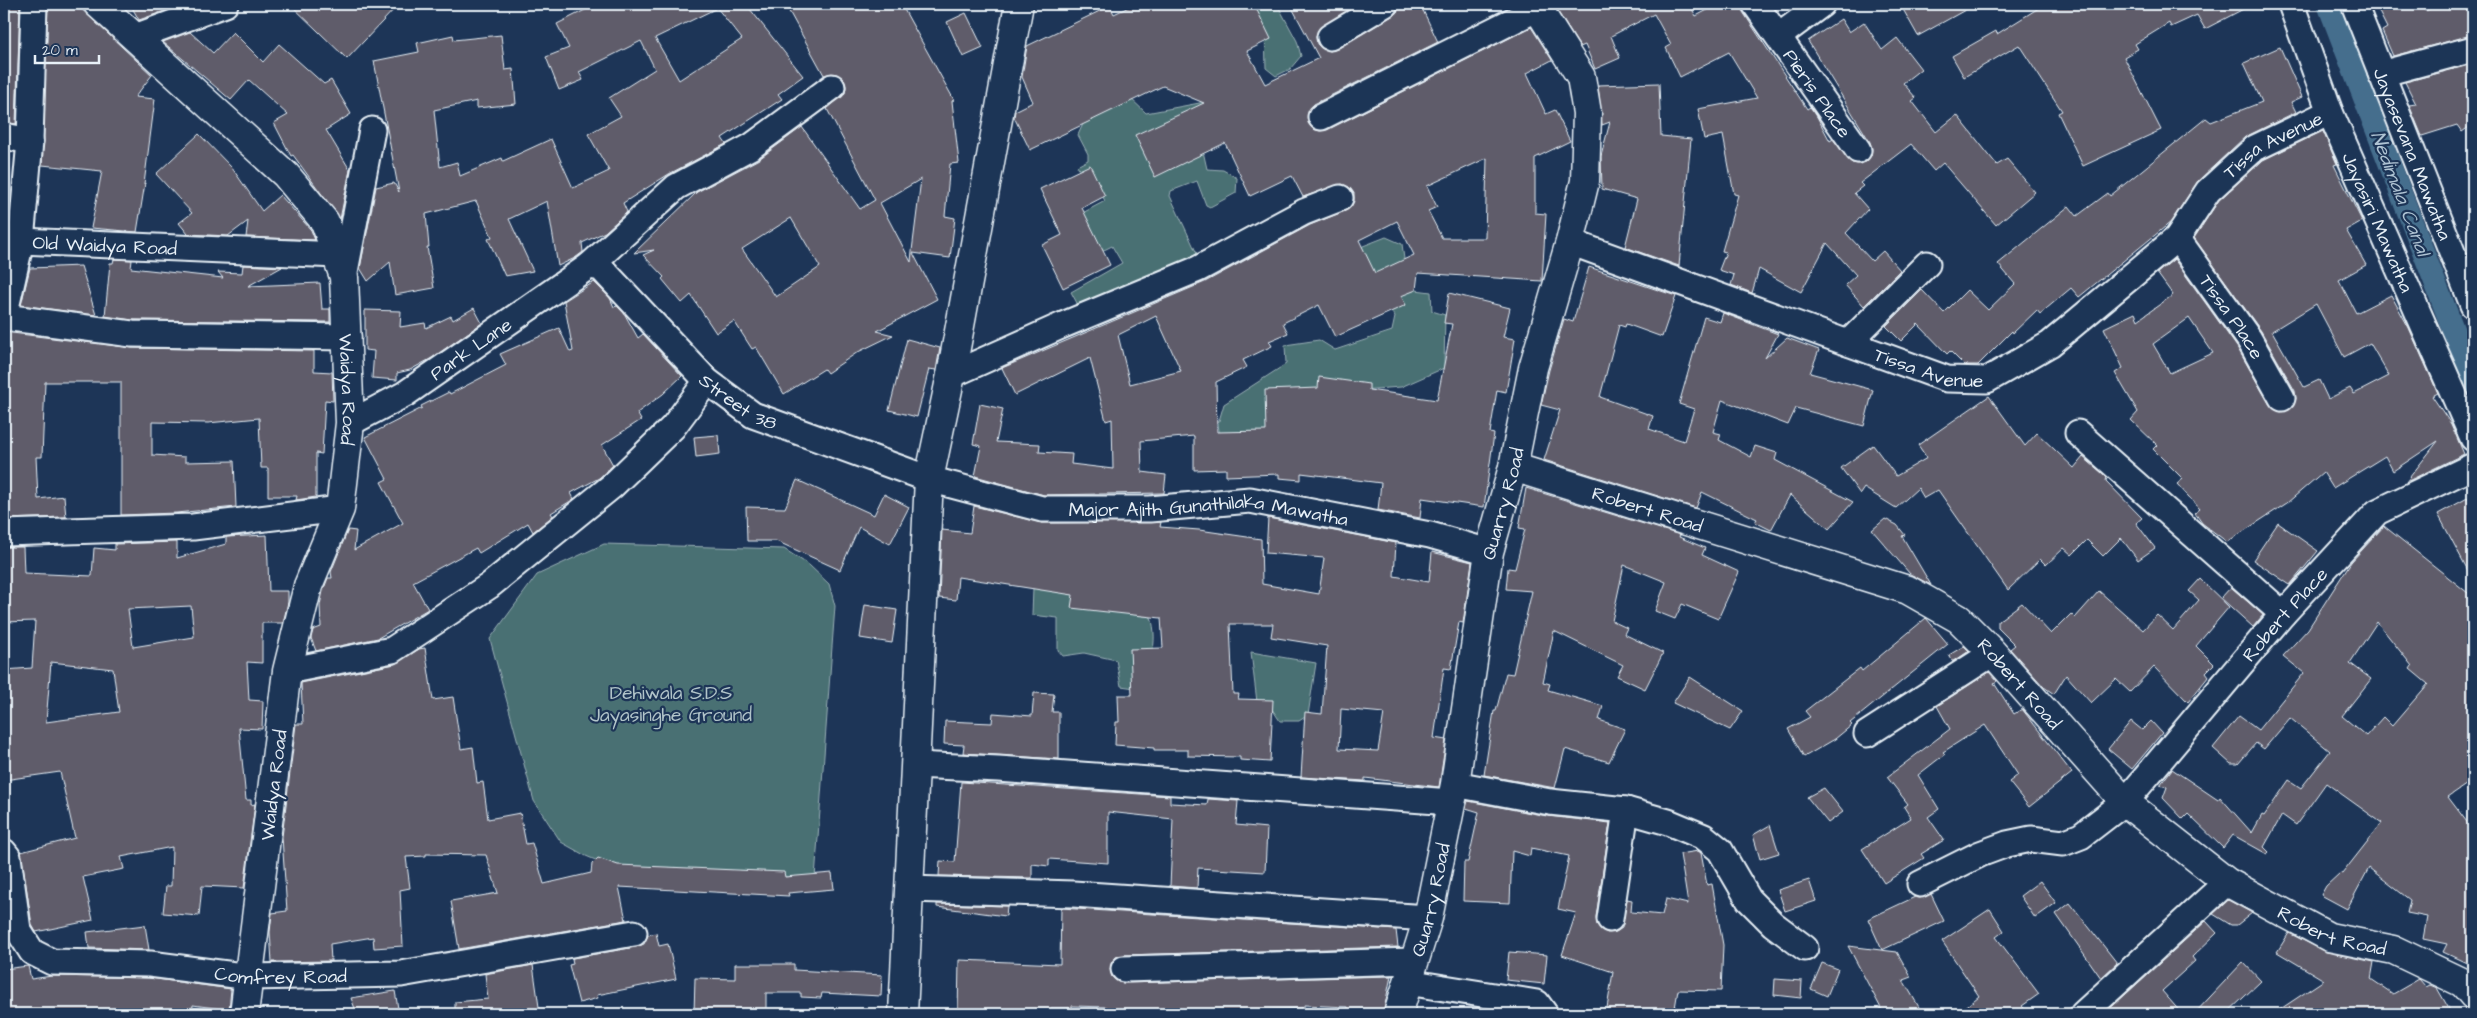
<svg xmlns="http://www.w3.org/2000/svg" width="2477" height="1018" font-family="'Architects Daughter',sans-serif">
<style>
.green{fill:#4a7073;stroke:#99b0b6}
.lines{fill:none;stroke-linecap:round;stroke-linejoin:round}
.canal{stroke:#456e8d;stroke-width:22}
.building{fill:#5f5c6a;stroke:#e8f1f8;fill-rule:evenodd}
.minor-casing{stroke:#e8f1f8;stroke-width:29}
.tertiary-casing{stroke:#e8f1f8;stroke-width:31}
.primary-casing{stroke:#e8f1f8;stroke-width:31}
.minor{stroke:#1d3557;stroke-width:25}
.tertiary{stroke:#1d3557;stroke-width:28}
.primary{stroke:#1d3557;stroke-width:28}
.labels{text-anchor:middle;stroke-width:4.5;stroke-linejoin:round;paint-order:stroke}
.street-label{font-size:19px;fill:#e8f1f8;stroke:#1d3557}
.park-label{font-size:19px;fill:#b1c4c9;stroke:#1d3557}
.water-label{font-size:20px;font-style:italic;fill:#afc3d3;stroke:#1d3557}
</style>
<rect width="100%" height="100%" fill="#1d3557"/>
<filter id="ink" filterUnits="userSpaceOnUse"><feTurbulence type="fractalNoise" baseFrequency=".02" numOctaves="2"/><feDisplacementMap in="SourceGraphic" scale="10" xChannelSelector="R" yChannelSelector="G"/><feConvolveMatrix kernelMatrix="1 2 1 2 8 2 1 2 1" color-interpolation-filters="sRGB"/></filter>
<g filter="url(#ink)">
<path class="green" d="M1230,4H1277L1297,41L1301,56L1290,69L1276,76L1266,68L1265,31L1242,6Z
M1128,96L1146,113L1205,102L1196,120L1207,169L1223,170L1237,178L1236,193L1210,207L1206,205L1197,181L1171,191L1170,196L1199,258L1084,316L1071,292L1122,263L1112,246L1096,254L1075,217L1105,201L1089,169L1081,173L1077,166L1088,160V154L1078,135L1083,124Z
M1386,237L1402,244L1408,289L1431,292L1432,311L1445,315L1444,368L1401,387L1320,393L1313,435L1221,444L1218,424L1224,404L1286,364L1285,345L1319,340L1335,350L1392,331L1395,317L1372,287L1342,259L1363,246Z
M1036,509H1097L1088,608L1151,617C1159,643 1151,667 1135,688L1121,686L1116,660L1084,653L1063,656L1058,650V618L1032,615Z
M604,544L784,549L809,565L829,584L835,606L815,878L617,869L586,856L561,842L534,801L490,639L537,575Z
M1251,652L1316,663L1308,715L1299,721H1280L1270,706L1257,702Z"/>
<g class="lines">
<path class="canal" d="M2328,4L2473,381"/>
</g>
<path class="building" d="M4,4H20L16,124L4,122Z
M48,4H76L152,75L135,97L155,99L144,184L145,183L137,232L91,228L102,171L42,165Z
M130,4H184L139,20Z
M290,4H399L347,59Z
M597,4H746L803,76L778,94L782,99L722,138L726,144L669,174L623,203L627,212L605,232L582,243L583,252L575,258L558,266L547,201L509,219L533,271L505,276L488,239L492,237L476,201L426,214L429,247H427L434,288L395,295L390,262L368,281L360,268L376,187L394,183L399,192L374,61L419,52L417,43L453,35L454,40L501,35L505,70L513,69L516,104L477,108V101L434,110L440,167L457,162L460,176L502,158L503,161L551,139L573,188L609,171L588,134L621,116L609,98L655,69L641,41L579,72L583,80L559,90L546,57L569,48L557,24ZM717,8L742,39L679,80L655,38Z
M785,4H901L954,100L952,101L959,163L950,164L945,216L955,218L950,258L913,253L937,299L877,331L893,335L858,352L827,373L824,369L784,394L756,347L752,349L734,321L716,333L691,295L682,303L662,279L664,277L643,255L654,250L634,253L697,192L759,159L802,127L860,209L875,200L827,109L845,93L846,86L844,79L837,74L824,75ZM921,179L912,251L911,262L880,203ZM791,218L820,267L776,297L742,249Z
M1135,4H1254L1271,39L1247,51L1265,84L1319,58L1290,4H1357L1318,30L1316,37L1317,44L1323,49L1330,51L1337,49L1392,16L1398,11L1399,4H1420L1438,42L1314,104L1309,110L1308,123L1313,129L1320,131L1327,130L1531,27L1552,60L1527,73L1546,114L1555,110L1570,141L1535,158V213L1546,214L1542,281L1418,273L1416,290L1401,296L1406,305L1335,337L1319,305L1283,323L1288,333L1269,341L1272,346L1243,360L1247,367L1216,382L1217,432L1266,431L1265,390L1318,388L1319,377L1369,384V390L1437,400L1452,324L1444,323L1449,293L1510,308L1503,337L1515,339L1506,392L1497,390L1490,433L1494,434L1484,507L1422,498L1420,518L1378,510L1381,483L1301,473V480L1279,478V474L1226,476V469L1194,470V436L1141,441L1142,472L1166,475L1164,493L1044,495L975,476L981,446L973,444L980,404L1003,409L996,442L1040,444L1039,452L1072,454L1071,464L1113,469L1112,419L1106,421L1090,358L1015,395L1002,368L1205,282L1310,225L1345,211L1351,207L1354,201V193L1349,187L1342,184L1303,197L1292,176L1250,196L1225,143L1155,177L1135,135L1204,103L1163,86L1030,150L1014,117L1015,111L1033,102L1022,77L1027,46L1110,6L1114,14ZM1487,158L1485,238H1442L1428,211L1437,207L1427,186ZM1397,221L1414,255L1375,273L1359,240ZM1156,316L1181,371L1130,384L1118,335Z
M1560,4H1689L1696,16L1719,4H1740L1743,12L1807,109L1810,107L1815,113L1830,141L1833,139L1852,163L1859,164L1866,162L1871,156L1872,149L1870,142L1808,41L1841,19L1849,32L1864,22L1882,50L1897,38L1921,69L1903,83L1916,98L1912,101L1936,132L1957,115L1997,165L2007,159L2035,192L1996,225L1943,163L1934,171L1911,144L1860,183L1863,186L1854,193L1868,209L1846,233L1872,261L1883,251L1900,270L1864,306L1845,285L1856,275L1827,243L1801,292L1759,269L1752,293L1731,285L1734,275L1719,270L1726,252L1722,251L1738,195L1734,194L1723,135L1704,139L1698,109L1757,98L1729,52L1680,77L1666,48L1671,45L1654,14L1611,36L1620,58L1595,69L1585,45L1580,47L1558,12Z
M1900,4H1976L1918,36Z
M2045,4H2253L2205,29L2197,15L2171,27L2169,23L2135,44L2138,49L2124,57L2161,130L2083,166L2058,113L2062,111L2019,45L1964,77L1952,56L1996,31L1997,34Z
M2375,4H2421L2425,11L2441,4H2473V35L2393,56L2382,31L2387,28Z
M966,13L983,48L963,57L947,22Z
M190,32L213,53L233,32L263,62L279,44L324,84L331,80L351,114L326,130L350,170L340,219L293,155L291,156L274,123L288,115L249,80L231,100L163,42Z
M2280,47L2302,97L2291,102L2296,112L2245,137L2198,181L2171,222L2079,297L2071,288L2040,314L2037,310L2013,333L2012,331L1978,365H1964L1950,351L1947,354L1918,324L1901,341L1886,326L1922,290L1944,313L1967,290L1988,310L2015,284L1998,264L2069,206L2077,216L2108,193L2110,196L2206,118L2211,122L2262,102L2244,63Z
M2473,64V124L2462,132L2457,125L2422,136L2409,105L2416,104L2405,82Z
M1659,83L1661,136L1691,139L1679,266L1625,247L1637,199L1602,189L1601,156L1610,122L1602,125L1598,85Z
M2323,131L2337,164L2334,165L2362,221L2346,230L2366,265L2339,280L2356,313L2391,295L2409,328L2438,393L2432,396L2451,424L2464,454L2406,482L2438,441L2393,471L2385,456L2333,488L2323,472L2287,503L2227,542L2202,523L2195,513L2200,509L2177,484L2183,479L2153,449L2157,445L2131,420L2138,412L2115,373L2123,368L2104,328L2135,313L2138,320L2173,295L2157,273L2174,259L2237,347L2270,405L2281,412L2289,410L2296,399L2295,391L2261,331L2194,238L2219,200L2263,160ZM2316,304L2344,357L2370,343L2389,376L2354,394L2350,388L2328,399L2319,380L2304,387L2272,331ZM2189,318L2213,353L2170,373L2153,344Z
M199,134L232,168L262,211L280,195L311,230L315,240L246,237L248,221L228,236L188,234L179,223L192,213L156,174Z
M1090,165L1105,196L1082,208L1110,265L1063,288L1042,245L1062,235L1040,189Z
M114,259L132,260L131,268L223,278L218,272L242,273L243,265L282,267L248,286L320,283L322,309H330V322L133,320L105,316L110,263H113Z
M81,266L96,315L21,305L30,268Z
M1589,267L1676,296L1662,337L1626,324L1625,327L1619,325L1600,397L1653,416L1649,429L1684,441L1694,409L1679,404L1704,317L1720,322L1723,313L1778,334L1765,358L1787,338L1819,350L1810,373L1873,390L1864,426L1796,408L1788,425L1722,400L1713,432L1721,434L1719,440L1751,457L1755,446L1777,453L1775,460L1853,502L1829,529L1790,495L1771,530L1755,522L1757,519L1702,492L1696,508L1544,460L1560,410L1541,405L1549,370L1564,319L1573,322Z
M594,282L610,298L614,307L617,306L624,313L638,338L643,334L682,376L663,394L637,413L641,420L602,445L613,465L599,478L571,493L574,499L551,513L553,516L533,532L528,523L479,553L476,548L413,582L428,609L378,638L316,651L311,638L313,630L321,627L320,605L323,591L328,578H332L331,572L348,530L356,531L354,550L403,523L381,482L387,479L365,437L422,408L421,406L449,392L450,394L506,365L500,354L559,328L570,352L573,351L564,301Z
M474,308L482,323L432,358L410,370L397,373V380L372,378L374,351L365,350V310L401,311L400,327L425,323L426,328L451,316L453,320Z
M4,332L132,348L314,351V371L332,372L333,401L325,400L322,454L316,453V497L296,500L297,496H268V468H261L259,418L208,423L152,422V455L185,457V462L234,461L236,507L176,513L121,515V382H45L42,457H36L38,499L64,496L66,517L4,519Z
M907,339L940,348L936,370L929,369L917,417L889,410Z
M1989,396L2025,446L2037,433L2074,468L2083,457L2107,477L2106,481L2142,518L2136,523L2155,548L2138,560L2121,538L2103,556L2087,540L2072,555L2064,548L2046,565L2040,559L2008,590L1938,490L1924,498L1918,488L1896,508L1864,488L1860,494L1841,468L1873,445L1896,476L1927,458L1918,445Z
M718,435L720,454L696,457L694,437Z
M797,480L874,515L884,494L909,507L890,544L859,527L840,570L776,541H747L746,507L785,508Z
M1526,488L1680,535L1679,537L1705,548L1702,555L1739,572L1718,619L1682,604L1675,619L1655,611L1666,582L1624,565L1612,621L1627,628L1624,634L1663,653L1645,689L1617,676L1623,665L1554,631L1543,682L1550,684L1548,690L1603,706L1599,720L1625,729L1609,762L1565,749L1555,788L1484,775L1494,711H1496L1506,673L1513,674L1532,591L1506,589L1508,568L1515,569L1525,529L1519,528Z
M2473,495V580L2438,514Z
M974,506L1042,523L1161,522L1160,527L1199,530L1261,539L1262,584L1319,594L1324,558L1266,553L1268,518L1396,543L1394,576L1429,582L1432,552L1472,562L1463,623L1459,622L1451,669L1444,668L1434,738L1446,740L1439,787L1365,778V781L1301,777L1305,712L1322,714L1327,646L1271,637L1273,624H1230L1233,694H1239L1238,699L1273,700L1270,762L1240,760V757L1188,756V750H1154V748L1115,745L1116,722H1119L1118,695H1132L1130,649L1163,648L1161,618L1071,608L1073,595L958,577L956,600L939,598L942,530L970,533ZM1341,709L1384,713L1378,751L1339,749Z
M1885,519L1897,525L1905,535L1902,536L1931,585L1910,574L1872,530Z
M2278,523L2318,551L2290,585L2253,560Z
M2384,526L2473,597V780L2448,797L2473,830V966L2443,952L2447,944L2423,939L2427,917L2407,913L2410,900L2369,868L2347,909L2321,895L2326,886L2340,873L2342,874L2382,823L2326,783L2296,825L2282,815L2264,847L2269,852L2267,854L2233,835L2223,848L2188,814L2183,819L2163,798L2167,787L2160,785L2172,769L2218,800L2220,797L2252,833L2262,815L2264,816L2289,780L2301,788L2330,751L2290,718L2264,749L2256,743L2238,764H2231L2213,748L2239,716L2258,730L2304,673L2283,656L2308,629L2351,562ZM2377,622L2412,666L2410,669L2428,684L2392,726L2383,717L2366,736L2342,716L2371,679L2350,663Z
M267,535L269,591H288V602L283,623H262V663L247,662L249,700L263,701L262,729L239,728L246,800H251V805L255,804L244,888L202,886L199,916L163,913L166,886H171L172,847L121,857L124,869L83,877L93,920L36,932L32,925L21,852L75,838L60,772L4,780V670L32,668L35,621L4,622V547H23L24,573L92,576L94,548L115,550V544L177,542V558L226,544V537ZM191,606L194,637L133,647L128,609ZM51,662L113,669L119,712L46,722Z
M2200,579L2229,607L2196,646L2214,664L2206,672L2209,676L2188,702L2154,667L2130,692L2116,679L2091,703L2066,675L2054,694L2044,687L2010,649L2015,645L1998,628V621L2022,603L2051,634L2071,614L2075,618L2099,591L2143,630L2157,615L2173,630L2199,600L2189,591Z
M2231,587L2263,615L2253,627L2221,598Z
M865,605L897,610L892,643L860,638Z
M1926,618L1948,644L1850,723L1852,725L1835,739L1804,757L1788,729L1810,717L1805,711L1860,668L1862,671Z
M1964,646L1969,651L1953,662L1949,655Z
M425,648L433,700L453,697L461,749L473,747L477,783L483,782L488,819L520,813L526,844L532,843L544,884L591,873L592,864L598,858L618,865L784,872L785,877L832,873L834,889L788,893L789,896L619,887L626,920L459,949L451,901L498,893L486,855L426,854V856L406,857L410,888L400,890L403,946L374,948L373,937L330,944L331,961L272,962L270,932L272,913L287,911L282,837L296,724H303L301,683L395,664L419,649Z
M1989,672L1997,681L1994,683L2014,714L2022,709L2072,773L2029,807L2009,782L2018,775L1985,725L1943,752L1945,754L1918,775L1939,809L1928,817L1944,840L1921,854L1924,858L1884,883L1862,849L1911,818L1904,807L1908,804L1887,777L1950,729L1937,706Z
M1690,677L1743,711L1730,730L1673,703Z
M1034,693L1054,694L1052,712H1059V759L963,753L964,745L944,744L945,721L992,723L993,713L1032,716Z
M2131,721L2142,730L2151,721L2162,733L2132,769L2108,749Z
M961,782L1170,796V803L1207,805L1208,799L1238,801L1236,825L1267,828L1265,872L1198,868L1197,888L1170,886L1173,819L1108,812V863L1049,859V866L1032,864V878L939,876L940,861L955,862Z
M1824,788L1843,812L1828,823L1807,797Z
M1468,801L1547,816L1610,823L1596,917L1597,925L1607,933L1616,932L1622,928L1627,899L1632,900L1631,912L1662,915L1666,899L1688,904L1680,854L1698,851L1701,853L1707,885L1712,884L1723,945L1721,991L1678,990L1674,1014H1606L1613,972L1562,955L1576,913L1558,909L1569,856L1531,848L1530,856L1512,851L1510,903L1463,901L1464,862H1468L1479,812L1466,808Z
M1770,825L1779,853L1760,859L1753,835Z
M1809,880L1816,901L1785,911L1778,890Z
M2040,881L2056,903L2035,918L2020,896Z
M1931,894L1944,921L1882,950L1868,919L1915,897L1920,898Z
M2228,900L2252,913L2237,925H2231L2213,914Z
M2070,903L2117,963L2101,978L2056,914Z
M937,904L1007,906L1006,916L937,907Z
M1061,908L1396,930L1398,947L1124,955L1116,957L1110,969L1112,977L1118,982L1124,983L1391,976L1383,1014H1348V1007L1304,1005V1008L1260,1010V1014H1106L1107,1007L1072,1006V1008H1051V1014H958L959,960L1060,964Z
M1990,909L2004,931L1996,937L2039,994L2022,1006L2029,1014H1957L1979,996L1942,941Z
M2206,921L2217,933L2192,957L2195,961L2162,991L2182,1014H2104Z
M145,925L149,950L89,948L87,932Z
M656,933L659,946L668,944L676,979L597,995L598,998L579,1003L569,965L573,964L572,958L636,947L644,944L648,935Z
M2289,933L2326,952L2374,962L2371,979L2393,994L2419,979L2426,987L2430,985L2437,988L2452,1014H2273L2324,980L2277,952Z
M1848,946L1897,952L1911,977L1903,980L1923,1014H1884Z
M1509,952L1547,955L1544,984L1506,980Z
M2243,962L2261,981L2226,1014H2194Z
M1822,963L1838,969L1827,996L1811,989Z
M735,964H794V970L882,975L881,996L822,993L821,998L801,997V993H766V1014H694L695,978L735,979Z
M533,965L540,1014H455V1002L488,999L485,974Z
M28,966L31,979L52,976L149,978L231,989L229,1010L193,1005L192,1014H4V969Z
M1775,979L1802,981L1801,998L1774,995Z
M395,991L399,1014H357L351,998Z"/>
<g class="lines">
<g class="minor-casing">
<g id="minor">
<path id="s1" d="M1755,4L1858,150"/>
<path id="s2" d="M2291,4L2330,112L2473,438"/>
<path id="s3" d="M2354,4L2473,305"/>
<path d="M1779,36L1822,4"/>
<path d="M135,37L225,4"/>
<path d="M1330,37L1385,4"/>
<path d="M2381,74L2473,49"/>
<path d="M1321,117L1546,4"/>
<path d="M4,136L30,141"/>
<path id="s4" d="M2177,238L2249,339L2282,398"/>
<path id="s5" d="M21,241L337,255"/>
<path id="s6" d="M1570,242L1947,379L1987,380L2050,344L2177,238L2208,191L2255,148L2330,112"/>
<path id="s7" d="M589,266L601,268L707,381L753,415L929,479L1042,509H1150L1250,500L1430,535L1489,552"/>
<path d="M344,277L372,130"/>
<path d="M4,317L132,334L348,337"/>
<path d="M4,317L21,241L30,141L34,4"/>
<path d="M1848,343L1927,264"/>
<path d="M951,375L1063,325L1198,269L1304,212L1340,198"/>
<path id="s8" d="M350,423L405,394L589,266L676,187L752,146L832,87"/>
<path d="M2078,433L2283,614"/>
<path d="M4,533L193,527L340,509"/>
<path d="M287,671L392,650L489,586L612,486L673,427L707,381"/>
<path d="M1867,734L1993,653"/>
<path d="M915,765L998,769L1451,802"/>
<path d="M1455,784L1550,802L1626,810L1668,822L1704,837L1720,850L1749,900L1773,924L1805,948"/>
<path id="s9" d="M4,852L8,857L18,930L32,952L52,962L150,964L250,977L401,974L634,933"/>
<path id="s10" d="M1920,884L1980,854L2007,844L2031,839L2063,843L2081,836L2125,802L2283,614L2377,512L2473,466"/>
<path d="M909,889L1073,894L1428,918"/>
<path d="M1610,919L1626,810"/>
<path d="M1124,969L1414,961"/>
<path d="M1407,982L1537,1003L1545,1014"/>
<path d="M2083,1014L2227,882"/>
</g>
</g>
<g class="tertiary-casing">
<g id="tertiary">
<path id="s11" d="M98,4L286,175L325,222L344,277L350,423L340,509L308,586L287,671L244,1014"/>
<path id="s12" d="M1513,467L1908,590L1959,619L1993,653L2125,802L2227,882L2329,937L2394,950L2463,983L2473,995"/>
<path id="s13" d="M1398,1014L1428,918L1455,784L1489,552L1513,467L1533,368L1570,242L1585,181L1587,113L1581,77L1535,4"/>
</g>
</g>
<g class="primary-casing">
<path id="primary" d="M903,1014L929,479L951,375L1019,4"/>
</g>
<use href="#minor" class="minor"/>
<use href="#tertiary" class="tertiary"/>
<use href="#primary" class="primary"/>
</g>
</g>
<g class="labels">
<g class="street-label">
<text dy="7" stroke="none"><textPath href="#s1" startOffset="109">Pieris Place</textPath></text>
<text dy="7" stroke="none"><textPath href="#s6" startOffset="816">Tissa Avenue</textPath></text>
<text dy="7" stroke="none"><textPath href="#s3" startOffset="161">Jayasevana Mawatha</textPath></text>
<text dy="7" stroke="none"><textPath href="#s2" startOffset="235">Jayasiri Mawatha</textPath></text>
<text dy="7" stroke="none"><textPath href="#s5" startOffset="84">Old Waidya Road</textPath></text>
<text dy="7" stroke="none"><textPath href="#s4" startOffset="96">Tissa Place</textPath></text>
<text dy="7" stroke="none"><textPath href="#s8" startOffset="142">Park Lane</textPath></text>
<text dy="7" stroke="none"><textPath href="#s6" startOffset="381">Tissa Avenue</textPath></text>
<text dy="7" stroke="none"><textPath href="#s11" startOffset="486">Waidya Road</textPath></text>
<text dy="7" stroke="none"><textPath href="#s7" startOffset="205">Street 38</textPath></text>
<text dy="7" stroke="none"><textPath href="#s13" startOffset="522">Quarry Road</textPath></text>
<text dy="7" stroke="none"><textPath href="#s12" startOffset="141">Robert Road</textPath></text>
<text dy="7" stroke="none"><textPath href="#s7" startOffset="696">Major Ajith Gunathilaka Mawatha</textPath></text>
<text dy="7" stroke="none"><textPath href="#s10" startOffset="474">Robert Place</textPath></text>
<text dy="7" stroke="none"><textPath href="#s12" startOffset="561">Robert Road</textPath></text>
<text transform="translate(273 785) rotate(-83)" y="7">Waidya Road</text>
<text dy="7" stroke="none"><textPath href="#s13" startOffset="119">Quarry Road</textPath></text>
<text dy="7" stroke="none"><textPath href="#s12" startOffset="966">Robert Road</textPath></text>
<text dy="7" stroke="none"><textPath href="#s9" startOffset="358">Comfrey Road</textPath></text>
</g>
<g class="park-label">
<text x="671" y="699">Dehiwala S.D.S<tspan x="671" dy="22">Jayasinghe Ground</tspan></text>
</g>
<g class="water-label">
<text transform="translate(2401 193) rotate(69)" y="7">Nedimala Canal</text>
</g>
</g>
<rect width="2477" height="1018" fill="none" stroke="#1d3557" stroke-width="20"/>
<rect x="10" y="10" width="2457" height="998" fill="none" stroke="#e8f1f8" stroke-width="2" filter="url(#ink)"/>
<path d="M35 55v8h64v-8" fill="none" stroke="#e8f1f8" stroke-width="2.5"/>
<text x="42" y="55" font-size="15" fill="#e8f1f8" stroke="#1d3557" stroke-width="4" paint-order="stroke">20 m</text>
</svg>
